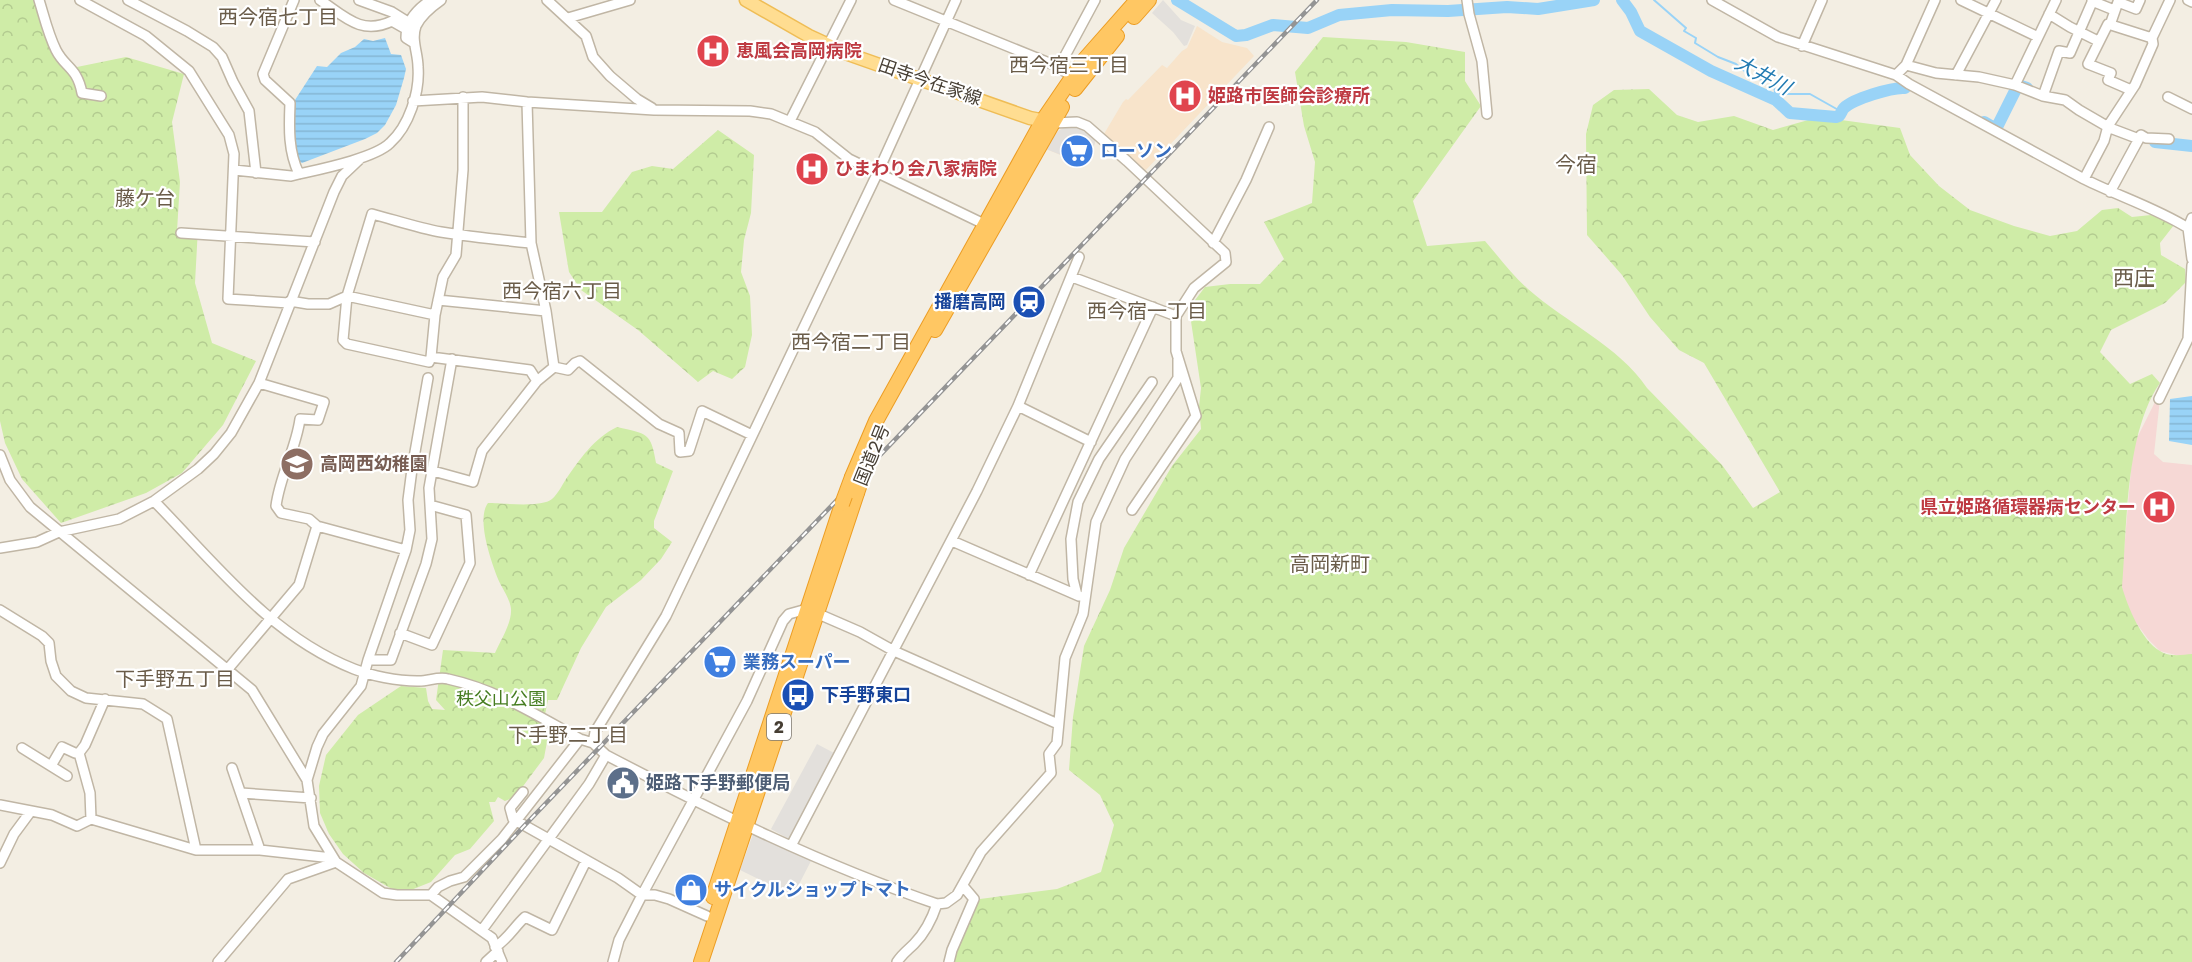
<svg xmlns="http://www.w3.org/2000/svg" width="2192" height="962" font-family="'Golos Text','Noto Sans JP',sans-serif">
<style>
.commercial{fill:#f8e4cb}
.medical{fill:#f6d8d5}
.forest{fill:url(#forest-crowns)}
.parking{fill:#e3e0dc}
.water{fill:url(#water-rules)}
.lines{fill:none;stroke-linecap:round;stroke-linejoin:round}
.stream{stroke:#99d3f7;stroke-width:2}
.river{stroke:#99d3f7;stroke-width:12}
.minor-casing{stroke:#c0b6a5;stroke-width:12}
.major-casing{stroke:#efbd56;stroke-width:15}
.highway-casing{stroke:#ec9d24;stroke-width:16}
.minor{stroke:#fff;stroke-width:9}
.major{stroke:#ffdd91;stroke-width:12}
.highway{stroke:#ffc763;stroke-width:14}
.rail-casing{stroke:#949494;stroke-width:4.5}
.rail{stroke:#fff;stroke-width:2;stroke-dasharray:7;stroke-linecap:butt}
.highway-bridge-casing{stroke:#ec9d24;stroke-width:16;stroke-linecap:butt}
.highway-bridge{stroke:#ffc763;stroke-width:14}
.labels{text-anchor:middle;stroke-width:4.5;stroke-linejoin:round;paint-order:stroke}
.shield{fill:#fff;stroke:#7e7870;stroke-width:1.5}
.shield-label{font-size:16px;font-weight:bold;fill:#463e33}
.health-label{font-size:18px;font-weight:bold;fill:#be3a42;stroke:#fff;text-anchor:start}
.street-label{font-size:18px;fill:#463e33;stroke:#fff}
.shop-label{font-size:18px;font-weight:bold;fill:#366cbe;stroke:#fff;text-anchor:start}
.transit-label{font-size:18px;font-weight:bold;fill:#164399;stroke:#fff;text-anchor:end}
.education-label{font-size:18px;font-weight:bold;fill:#785e54;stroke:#fff;text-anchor:start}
.park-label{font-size:18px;fill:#467d21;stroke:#fff}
.service-label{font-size:18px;font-weight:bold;fill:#4e5e75;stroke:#fff;text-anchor:start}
.neighbourhood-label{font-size:20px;fill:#6a5c49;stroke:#fff}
.water-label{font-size:20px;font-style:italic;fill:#217ab2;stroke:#fff}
.quarter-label{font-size:21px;fill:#6a5c49;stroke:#fff}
</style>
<defs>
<pattern id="forest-crowns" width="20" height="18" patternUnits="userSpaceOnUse" patternTransform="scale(1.5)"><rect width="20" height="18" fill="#cfeca7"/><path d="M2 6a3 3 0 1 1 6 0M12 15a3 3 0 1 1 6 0" fill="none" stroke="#b3cb90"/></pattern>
<pattern id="water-rules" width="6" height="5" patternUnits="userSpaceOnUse" patternTransform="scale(1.5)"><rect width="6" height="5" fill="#99d3f7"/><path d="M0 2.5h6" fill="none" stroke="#85b6d4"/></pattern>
</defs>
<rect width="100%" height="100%" fill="#f3eee3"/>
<path class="commercial" d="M1197,26L1222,42L1247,48L1254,56L1144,172L1104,134L1123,102L1126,99L1128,100L1162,65L1167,68L1182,51L1187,48Z
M1065,127H1076L1095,137V143L1085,165L1046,149L1058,131Z"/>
<path class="medical" d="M2157,398L2160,399L2154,454L2163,462L2192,465V654L2183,657L2160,651L2148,639L2129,613L2121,587L2133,446Z"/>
<path class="forest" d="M0,0H39L50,37L72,68L126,57L184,74L172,122L180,182L177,231L198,228L195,283L212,343L256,361L223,425L182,473L146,493L61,523L22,479L5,443L0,421Z
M1323,37L1406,42L1465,52V81L1481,106L1413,201L1427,246L1485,241C1499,257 1512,275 1528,289C1565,322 1619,346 1647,388L1722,465L1753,508L1780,492L1704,363L1679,350L1650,317L1622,275L1587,235L1586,134L1593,105L1614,90L1649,89L1677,115L1698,122L1734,116L1773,130L1819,117L1900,128L1910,155L1939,186L1970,210L2014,226L2050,236L2077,231L2102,210L2118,208L2132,217L2151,215L2174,225L2160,243L2161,255L2185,269L2186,282L2165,303L2111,330L2100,352L2130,384L2152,374L2160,383C2125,433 2127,527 2122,587C2128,607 2141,640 2160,651C2168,657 2182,655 2192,654V962H943L962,938L980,899L1057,889L1101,872L1114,825L1100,795L1069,770L1073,717L1084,646L1110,590L1124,548L1172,466L1201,429L1199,407L1201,388L1189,308L1205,287L1230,284H1260L1284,259L1264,222L1312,203L1315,162L1304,126L1295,72Z
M718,130L754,155L751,213L744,240L741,272L750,296L752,335L745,367L732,379L713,371L698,382L638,330L581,290L569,272L559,212H602L632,172L652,166L673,169Z
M617,427C647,434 651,432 656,463L673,471L654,521V528L672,542L661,559L641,580L606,607L581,648L557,700H548L542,729L549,731L544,758L515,797L505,801L498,797L495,802H489L494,821L470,849L455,855L431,882L411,890L392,889L364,873L343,854L329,834L320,813L319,786L326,755L358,715L401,686L426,688L428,701L432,709L445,710L436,700L443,650L495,653C500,641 512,623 511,609C510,599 502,588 498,579C491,561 476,519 488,503C503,503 541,508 552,499C558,494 562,485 566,479C580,459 594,438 617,427Z"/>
<path class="parking" d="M1163,0L1181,20L1195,26L1187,45L1184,46L1173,32L1152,13Z
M1065,127H1082L1095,137V143L1092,151L1076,141L1066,157L1046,149L1058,131Z
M817,744L836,754L791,840L771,829Z
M753,834L812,859L793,896L740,870Z"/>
<path class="water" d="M385,38L391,54L401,55L406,69L404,78L396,105L385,125L377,133L365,139L302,163L293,156L292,100H295L317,66L327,67L341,53L355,47L364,39L373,41Z
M2192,396V445L2169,441L2170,399Z"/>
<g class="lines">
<path class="stream" d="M1654,0L1686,28L1684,31L1696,38L1695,43L1718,57L1736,64L1753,78L1774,82L1775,94H1810L1842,112"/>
<path class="river" d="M1177,0L1236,36L1246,35L1273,25L1308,28L1339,15L1392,10L1448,11L1507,7L1538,9L1594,0
M1622,0L1631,12L1640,31L1711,71L1776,100L1790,113L1836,117L1839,116C1841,114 1842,110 1844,108C1853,99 1892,87 1905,88
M1984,122L1996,129L2018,85L2027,88
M2155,142L2192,146"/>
<g class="minor-casing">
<path id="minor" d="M39,0C44,16 48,34 56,50C65,68 77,67 82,93L101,96
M80,0L146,36L189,71L229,135L234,154L228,299L289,303
M128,0L187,31L213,47L222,57L233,82L249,111L256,173
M294,0L263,74L265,80L290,103C289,128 288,151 299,174
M320,0C344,16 361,36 392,21L406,29
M359,0L392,12L408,22
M547,0L586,36L593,57L610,76L637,99L652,108
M894,0L1059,67L1072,77
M956,0L878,172L666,616L595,732L593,743L606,755C713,811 822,865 937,904L946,903L957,895L981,852L1051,773L1049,754L1057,743L1065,658L1083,614L1096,522L1125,459L1178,378V359
M1467,0L1469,14L1482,61L1487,114
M1712,0L1778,37L1896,75L1909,84L2084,179C2118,196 2156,208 2188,228
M1961,0L2038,37
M2188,0L2192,2
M2092,1L2114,10
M2049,14L2070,27L2098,41
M568,18L630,0
M2110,25L2118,2L2136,9L2140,0
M414,43L406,38C406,21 417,9 431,0
M1802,46L1822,0
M1906,65L1936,73L1979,77L2015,85L2043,96L2065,100L2079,110L2110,128L2139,139
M1059,67L1095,0
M1896,75L1906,65L1935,0
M1956,75L1996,0
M2015,85L2056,0
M2131,90L2108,80L2111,73L2088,64L2108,24L2152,38
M2043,96L2059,51L2070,53L2093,0
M463,97V170L456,255L443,277L435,315L431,357L429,362L347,344L343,340L347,296L372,214C395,220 418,228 441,232C471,237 501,240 531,243
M2168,97L2192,109
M413,101L482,97L527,102L654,110L750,111L771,114L815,132L849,159L984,224
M527,102L531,243L546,311L554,367
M790,121L851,0
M1053,123L1077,122L1087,126L1127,161L1225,253L1226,262L1194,288L1176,316V351L1196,416L1132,510
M234,170L291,176L299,174C321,169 375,158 390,143C409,126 420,92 418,67C418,53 411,40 416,26C421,15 431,7 441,0
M2084,179L2104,141L2108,126L2135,85L2153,44L2152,38L2170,0
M2110,192L2141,135L2146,138L2169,139
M2192,218L2188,228L2192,259
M181,233L315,242
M1213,243L1246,180L1269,127
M1072,277L1176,316
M438,300L546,311
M290,301L308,304H329L347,296L435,315
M431,357L530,370L537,381
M554,367L568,370L575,363L580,361L659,424L679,433L680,452L689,451L702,411L752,435
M428,378L412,469L408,500L410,530L406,550L368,660L361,686L323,734L317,747L307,780L314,826L336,862L383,893L397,895H431L492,938L502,962
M259,383L324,402L318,420L300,419C296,449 280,475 276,506L281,513L309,519L317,526L406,550
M2159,399L2188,339L2192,265
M1018,406L1091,442
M0,455L10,480L30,507L252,690L307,780
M433,471L473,482L482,451L537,381L554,367
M154,501C215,563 270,636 354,669C372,676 397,681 417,681C427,682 438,676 448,679C498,690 536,715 580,739L593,743
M952,541L1079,596
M0,548L37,542L59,532L119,519L154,501L198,469L214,454L231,433L259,383L334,192L342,176L361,158
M1029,575L1153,307
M1077,595L1073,579L1071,539L1078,502L1099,459L1152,382
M0,610L42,636L49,643L51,661L56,676L71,691L86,698L143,704L167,719L196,850
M400,633L432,645L470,563L466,515L430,505
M368,660H391L426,564L432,539L429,488L452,359
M227,670L299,585L317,526
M22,748L67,776
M79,753L90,793L91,819
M79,753L85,745L105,699
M51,766L62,747L75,753H79
M232,768L260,850
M523,792L510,808L513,819L618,878L642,895H655L669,899L707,916
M241,793L311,798
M0,805L52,815L77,826L91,819L196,850H260L323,857L331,855
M791,846L977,491L1018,406L1079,257
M0,863L14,834L31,811
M431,895L438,887L450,881L464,877L502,839L580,739
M482,930L589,784L606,755
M495,947C508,939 514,927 525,917L552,930L586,861
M218,962L288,879L336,862
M486,962L498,951
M613,962L619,940L642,895L747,701L783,621L789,614L807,609L860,632L894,651L1058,724
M897,962C902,954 908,950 914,944C925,933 932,919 937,904
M949,962L952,950L974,899L963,886"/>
</g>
<g class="major-casing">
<path id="major" d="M746,0L809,36L848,54L1030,118L1051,122"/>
</g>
<g class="highway-casing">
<path id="highway" d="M1134,17L1149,0
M1075,89L1117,36
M935,330L1062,107
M852,477L876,421L1043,120L1084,60L1137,0
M713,897L842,504
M701,962L857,493"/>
</g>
<use href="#minor" class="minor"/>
<use href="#major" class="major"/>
<use href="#highway" class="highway"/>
<g class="rail-casing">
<path id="rail" d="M396,962L525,825L1317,0"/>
</g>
<use href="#rail" class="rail"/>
<g class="highway-bridge-casing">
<path id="highway-bridge" d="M857,493L869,457
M842,504L852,477"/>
</g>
<use href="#highway-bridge" class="highway-bridge"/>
</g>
<defs>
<g id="hospital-disc" transform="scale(1.725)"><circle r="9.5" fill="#e0444e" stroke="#fff"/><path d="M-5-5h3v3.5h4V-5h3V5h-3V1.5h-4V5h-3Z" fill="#fff"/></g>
<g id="supermarket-disc" transform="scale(1.725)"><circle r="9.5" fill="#3f7fe0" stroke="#fff"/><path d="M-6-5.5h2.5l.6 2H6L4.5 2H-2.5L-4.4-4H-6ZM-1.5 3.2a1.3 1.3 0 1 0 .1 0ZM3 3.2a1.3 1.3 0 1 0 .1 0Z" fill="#fff"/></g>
<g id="station-disc" transform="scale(1.725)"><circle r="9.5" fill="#1a4fb4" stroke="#fff"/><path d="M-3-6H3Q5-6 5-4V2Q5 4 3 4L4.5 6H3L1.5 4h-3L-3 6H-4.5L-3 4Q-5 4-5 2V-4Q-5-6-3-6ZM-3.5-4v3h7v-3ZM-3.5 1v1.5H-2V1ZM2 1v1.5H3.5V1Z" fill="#fff"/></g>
<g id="school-disc" transform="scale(1.725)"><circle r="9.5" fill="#8d6e63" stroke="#fff"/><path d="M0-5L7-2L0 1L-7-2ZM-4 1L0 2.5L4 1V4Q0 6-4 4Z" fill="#fff"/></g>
<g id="bus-disc" transform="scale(1.725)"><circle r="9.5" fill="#1a4fb4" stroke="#fff"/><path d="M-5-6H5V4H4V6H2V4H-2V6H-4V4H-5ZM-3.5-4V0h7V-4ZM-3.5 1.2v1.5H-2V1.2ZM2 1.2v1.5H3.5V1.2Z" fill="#fff"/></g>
<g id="civic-disc" transform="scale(1.725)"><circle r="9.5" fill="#5c6f8a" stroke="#fff"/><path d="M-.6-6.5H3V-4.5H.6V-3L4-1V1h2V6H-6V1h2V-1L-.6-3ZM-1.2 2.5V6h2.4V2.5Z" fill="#fff"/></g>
<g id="shop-disc" transform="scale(1.725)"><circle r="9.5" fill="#3f7fe0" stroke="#fff"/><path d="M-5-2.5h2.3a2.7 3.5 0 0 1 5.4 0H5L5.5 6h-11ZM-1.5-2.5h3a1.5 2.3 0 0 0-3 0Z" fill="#fff"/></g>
</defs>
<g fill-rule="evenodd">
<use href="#hospital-disc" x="713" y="51"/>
<use href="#hospital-disc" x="1185" y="96"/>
<use href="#supermarket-disc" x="1077" y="151"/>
<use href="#hospital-disc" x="812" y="169"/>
<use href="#station-disc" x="1029" y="302"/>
<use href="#school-disc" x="297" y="464"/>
<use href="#hospital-disc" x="2159" y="507"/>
<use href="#supermarket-disc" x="720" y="662"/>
<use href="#bus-disc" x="798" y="695"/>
<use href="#civic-disc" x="623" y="783"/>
<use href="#shop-disc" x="691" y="890"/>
</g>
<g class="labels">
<rect class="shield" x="767" y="714" width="24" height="26" rx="4.5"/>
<g class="shield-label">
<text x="779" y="733">2</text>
</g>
<g class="health-label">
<text x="736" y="57">恵風会高岡病院</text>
<text x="1208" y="102">姫路市医師会診療所</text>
<text x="835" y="175">ひまわり会八家病院</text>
<text x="2136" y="513" text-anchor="end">県立姫路循環器病センター</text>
</g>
<g class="street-label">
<text transform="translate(930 82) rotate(19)" y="6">田寺今在家線</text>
<text transform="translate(872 455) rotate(-68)" y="6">国道2号</text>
</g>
<g class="shop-label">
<text x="1100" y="157">ローソン</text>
<text x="743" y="668">業務スーパー</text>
<text x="714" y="896">サイクルショップトマト</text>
</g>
<g class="transit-label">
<text x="1006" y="308">播磨高岡</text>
<text x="821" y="701" text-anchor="start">下手野東口</text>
</g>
<g class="education-label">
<text x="320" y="470">高岡西幼稚園</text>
</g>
<g class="park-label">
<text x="501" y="705">秩父山公園</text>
</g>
<g class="service-label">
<text x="646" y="789">姫路下手野郵便局</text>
</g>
<g class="neighbourhood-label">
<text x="278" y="24">西今宿七丁目</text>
<text x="1069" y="72">西今宿三丁目</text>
<text x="145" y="205">藤ケ台</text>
<text x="562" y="298">西今宿六丁目</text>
<text x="1147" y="318">西今宿一丁目</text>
<text x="851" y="349">西今宿二丁目</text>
<text x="1330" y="571">高岡新町</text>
<text x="175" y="686">下手野五丁目</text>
<text x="568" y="742">下手野二丁目</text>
</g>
<g class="water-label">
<text transform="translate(1763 75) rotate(28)" y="7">大井川</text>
</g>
<g class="quarter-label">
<text x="1576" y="172">今宿</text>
<text x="2134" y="285">西庄</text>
</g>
</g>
</svg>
